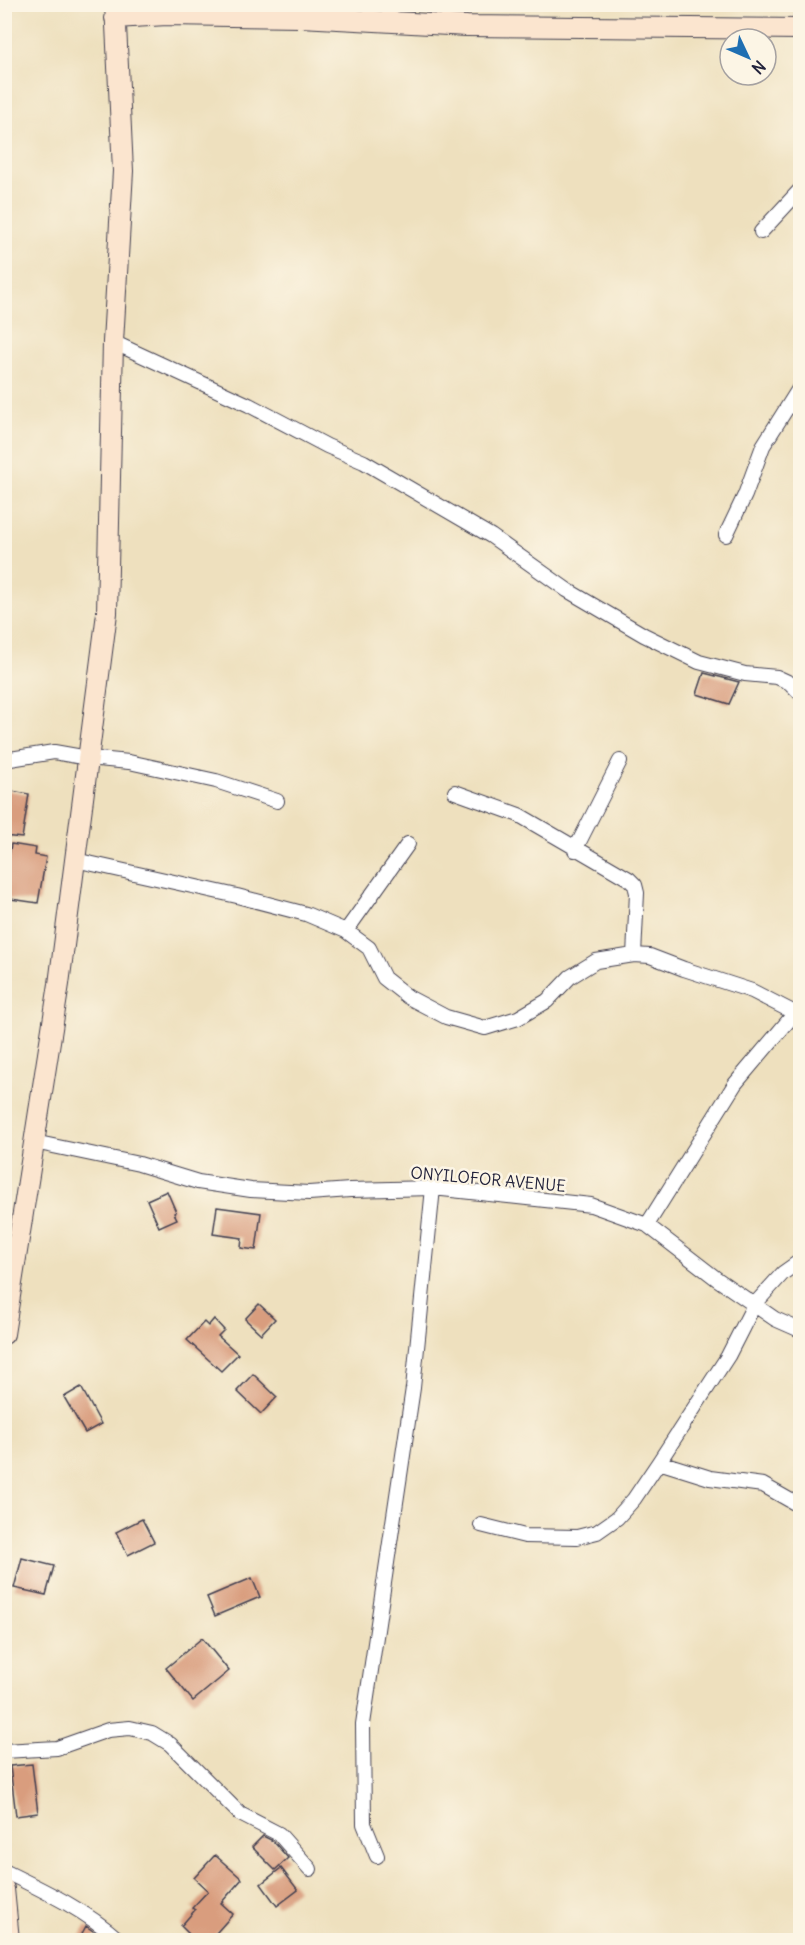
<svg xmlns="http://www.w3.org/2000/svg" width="805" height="1945" font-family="Delius,sans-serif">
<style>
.building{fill:#d99d7e}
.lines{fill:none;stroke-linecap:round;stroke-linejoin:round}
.minor-casing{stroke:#413e4f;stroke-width:16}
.secondary-casing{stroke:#413e4f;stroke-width:22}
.minor{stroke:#fff;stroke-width:14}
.secondary{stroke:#fbe5cf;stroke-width:20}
.labels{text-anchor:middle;stroke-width:5;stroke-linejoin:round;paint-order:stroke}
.street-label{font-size:16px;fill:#22223b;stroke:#fcf5e5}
</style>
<rect width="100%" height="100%" fill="#fcf5e5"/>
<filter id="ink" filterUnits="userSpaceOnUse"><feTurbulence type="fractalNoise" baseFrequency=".0167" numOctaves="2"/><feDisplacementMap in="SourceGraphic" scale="12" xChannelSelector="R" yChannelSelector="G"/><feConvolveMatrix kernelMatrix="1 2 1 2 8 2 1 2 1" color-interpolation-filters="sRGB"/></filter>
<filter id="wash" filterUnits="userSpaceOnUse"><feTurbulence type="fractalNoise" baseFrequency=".008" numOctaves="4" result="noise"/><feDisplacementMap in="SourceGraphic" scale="24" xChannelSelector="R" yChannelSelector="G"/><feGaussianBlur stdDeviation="1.35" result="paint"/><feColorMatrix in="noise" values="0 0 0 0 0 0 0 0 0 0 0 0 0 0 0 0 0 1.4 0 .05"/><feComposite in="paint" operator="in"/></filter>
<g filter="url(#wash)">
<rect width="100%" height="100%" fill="#eee0be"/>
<g id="blocks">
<path class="building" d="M704,673L739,682L729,704L697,694Z
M6,790L29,794L22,838L4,836Z
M11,844L36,848L35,855L46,857L38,903L4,898V884Z
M167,1191L176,1212L174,1213L177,1219L159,1227L147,1200Z
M217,1207L261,1213L256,1250L241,1248L242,1238L213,1234Z
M259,1304L275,1319L261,1334L245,1319Z
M214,1319L224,1330L218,1336L238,1354L221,1371L187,1340L204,1322L208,1326Z
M253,1374L277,1397L261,1414L237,1391Z
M81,1387L101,1424L85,1433L64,1397Z
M142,1519L154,1542L128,1555L116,1532Z
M22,1558L54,1566L46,1595L14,1588Z
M252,1578L260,1597L215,1616L207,1597Z
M202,1638L229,1671L193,1701L166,1668Z
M32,1764L38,1813L16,1816L10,1766Z
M263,1836L273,1841L288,1858L275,1870L252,1847Z
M215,1855L242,1879L221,1903L233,1914L209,1941H196L181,1926L195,1910L192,1908L208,1891L194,1878Z
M281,1868L298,1890L277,1906L261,1884Z
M86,1926L97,1934L93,1941H78Z"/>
</g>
</g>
<g filter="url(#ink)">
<use href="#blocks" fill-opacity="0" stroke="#413e4f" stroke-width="1.5"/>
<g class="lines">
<g class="minor-casing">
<path id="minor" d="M761,232L800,190
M113,342L249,405L327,446L364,462L491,536L567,590L644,635L699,662L745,674L777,677L790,683L800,693
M726,535L745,495L763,446L800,387
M4,760L54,752L88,758L129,762L216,781L277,801
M455,792L519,815L629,879L635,885L637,893L634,955
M575,850L620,761
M75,860L237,896L306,914L346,931L369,948L384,978L408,997L446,1017L485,1028L518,1018L547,1001L570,977L596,961L634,955L650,956L684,969L752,991L795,1013L800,1014
M346,931L408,844
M34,1142L139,1164L198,1182L251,1190L309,1193L350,1190L433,1188L591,1205L647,1225L717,1279L775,1319L800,1330
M647,1225L735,1084L795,1013
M659,1462L710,1478L763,1485L800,1506
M481,1525L525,1536L577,1537L597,1532L617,1518L634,1499L659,1462L728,1356L754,1305L783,1273L800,1261
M4,1751L57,1748L108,1730L130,1728L152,1733L170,1744L240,1814L279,1834L310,1869
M377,1856L364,1824L363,1724L413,1388L433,1188
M4,1871C45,1891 85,1910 119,1940"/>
</g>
<g class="secondary-casing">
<path id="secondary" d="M115,18L167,15L301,17L467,26L800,29
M4,1334L59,984L107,613L113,342L123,171L115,4
M4,1889L9,1940"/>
</g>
<use href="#minor" class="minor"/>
<use href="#secondary" class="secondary"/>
</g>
</g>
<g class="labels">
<g class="street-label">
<text transform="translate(488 1179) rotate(5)" y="6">ONYILOFOR AVENUE</text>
</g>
</g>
<rect width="805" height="1945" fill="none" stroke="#fcf5e5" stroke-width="24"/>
<g transform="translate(748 57) rotate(134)"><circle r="28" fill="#fcf5e5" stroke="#a5a1a1" stroke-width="1.5"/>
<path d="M0-4.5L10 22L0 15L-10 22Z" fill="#1f6fb2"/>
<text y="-9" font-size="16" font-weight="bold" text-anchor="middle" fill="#22223b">N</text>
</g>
</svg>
